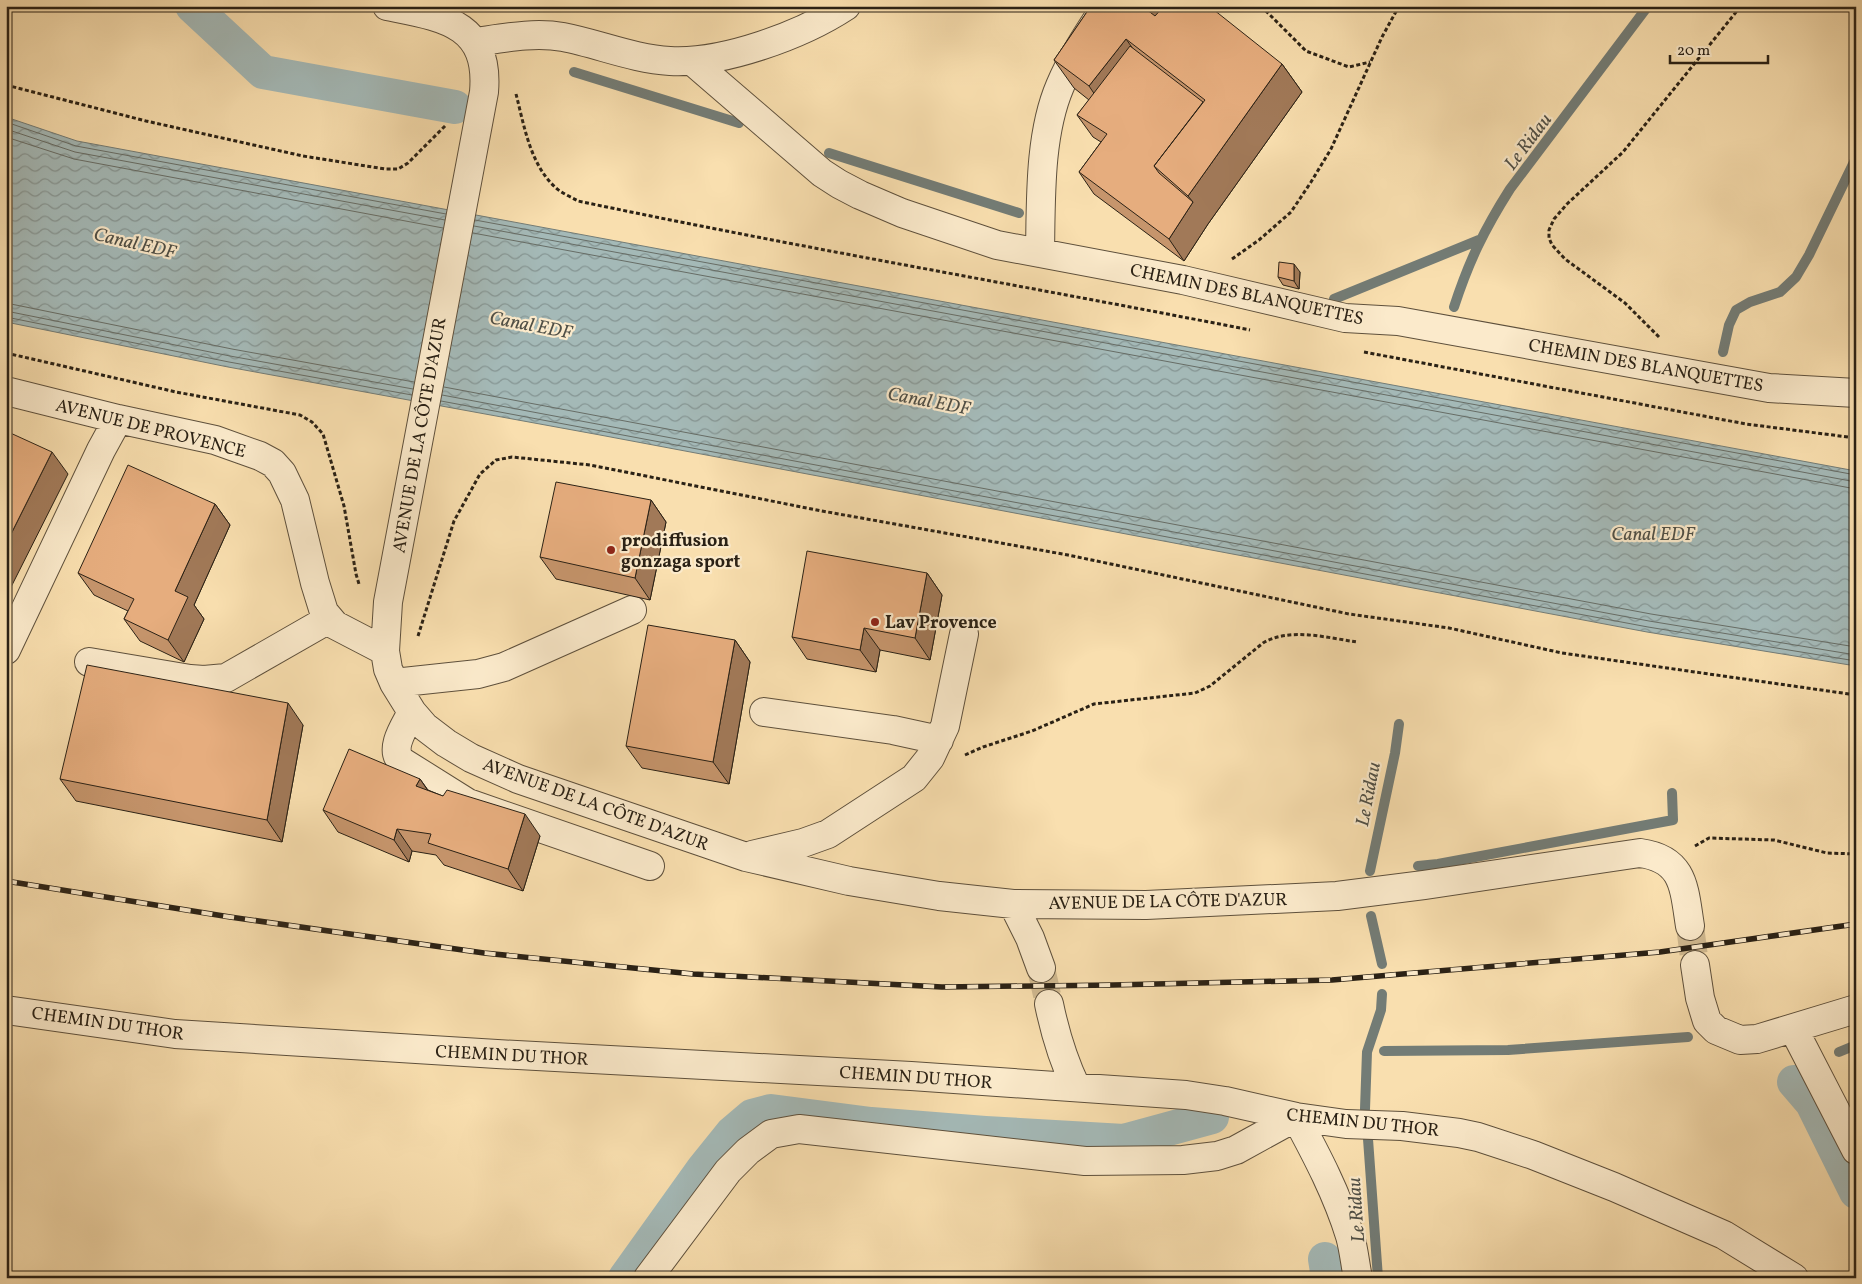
<svg xmlns="http://www.w3.org/2000/svg" width="1862" height="1284" font-family="Vollkorn,serif">
<style>
.water{fill:url(#water-waves);stroke:#737c76}
.lines{fill:none;stroke-linecap:round;stroke-linejoin:round}
.shore{stroke:#676d66;stroke-width:1}
.stream{stroke:#737c76;stroke-width:10}
.canal{stroke:#a4b9b7;stroke-width:34}
.minor-tunnel{stroke:#d0b990;stroke-width:28;stroke-dasharray:28 14;stroke-linecap:butt}
.minor-casing{stroke:#5e503c;stroke-width:30}
.path{stroke:#2a2115;stroke-width:3;stroke-dasharray:4 2.5;stroke-linecap:butt}
.minor{stroke:#fbeacb;stroke-width:28}
.rail-casing{stroke:#2a2115;stroke-width:5.5}
.rail{stroke:#fbeacb;stroke-width:4;stroke-dasharray:11;stroke-linecap:butt}
.wall{fill:#c6956c;stroke:#2a2115}
.shaded-wall{fill:#a17958;stroke:#2a2115}
.building{fill:#e6ad7e;stroke:#2a2115}
.poi-dot{fill:#8f2418;stroke:#fbeacb;stroke-width:2}
.labels{text-anchor:middle;stroke-width:4.5;stroke-linejoin:round;paint-order:stroke}
.street-label{font-size:18px;fill:#2a2115;stroke:#fbeacb}
.poi-label{font-size:18px;font-weight:bold;fill:#2a2115;stroke:#fbeacb;text-anchor:start}
.water-label{font-size:19px;font-style:italic;fill:#4f4f46;stroke:#fbeacb}
</style>
<defs>
<pattern id="water-waves" width="16" height="10" patternUnits="userSpaceOnUse" patternTransform="scale(1.25)"><rect width="16" height="10" fill="#a4b9b7"/><path d="M0 5q4-4 8 0t8 0" fill="none" stroke="#869694"/></pattern>
</defs>
<rect width="100%" height="100%" fill="#f9dfaf"/>
<filter id="stains"><feTurbulence type="fractalNoise" baseFrequency=".004" numOctaves="4"/><feColorMatrix values="0 0 0 0 .2 0 0 0 0 .09 0 0 0 0 .02 0 0 0 .5 -.17"/></filter>
<radialGradient id="worn" r=".72"><stop offset=".6" stop-color="#630" stop-opacity="0"/><stop offset="1" stop-color="#630" stop-opacity=".3"/></radialGradient>
<path class="water" d="M6,117L77,141L1856,471V666L1647,632L600,435L228,367L6,322Z"/>
<g class="lines">
<path class="shore" d="M6,122L76,146L446,214
M6,129L75,152L445,220
M6,137L74,159L443,228
M475,220L1856,475
M474,226L1856,482
M473,233L1856,489
M6,303L232,349L414,382
M6,311L230,356L413,389
M6,317L229,362L412,395
M444,387L1651,614L1856,647
M442,395L1649,621L1856,655
M441,401L1648,627L1856,661"/>
<path class="stream" d="M574,72L739,123
M829,153L1019,213
M1334,299L1479,240
M1454,307C1469,261 1484,230 1510,189L1648,6
M1723,352L1729,325L1736,310L1750,302L1780,292L1796,277L1809,255L1856,158
M1418,866L1438,864L1673,820L1672,793
M1370,871L1395,753L1399,724
M1371,916L1382,964
M1384,1051L1508,1050L1688,1037
M1839,1052L1856,1045
M1365,1109L1367,1052L1381,1010L1382,994
M1368,1139L1378,1278"/>
<path class="canal" d="M192,6L263,72L455,107
M1794,1082L1812,1103L1856,1192
M1325,1259L1328,1278
M625,1278L703,1169L732,1133L752,1116L771,1111L871,1124L985,1133L1124,1141L1212,1117"/>
<path class="minor-tunnel" d="M1690,926L1695,965
M1041,968L1049,1004"/>
<g class="minor-casing">
<path id="minor" d="M387,6C441,17 490,22 484,92L388,602L385,651L388,669L394,683L412,712L425,727L446,743L471,758L518,779L714,846L746,857L849,881L939,896L1013,904L1146,905L1337,896L1424,885L1640,853C1685,859 1684,889 1690,926
M476,42C504,38 534,32 563,37C599,44 634,59 670,61C723,64 802,35 846,6
M692,61L822,173L839,184L860,195L902,213L997,245L1183,280L1345,318L1398,321L1769,388L1856,393
M1040,253C1041,200 1039,135 1060,86C1072,57 1089,32 1106,6
M6,391L118,419L215,440L260,456L273,463L282,473L295,500L315,583L324,612L335,625L385,651
M6,650L101,450L118,419
M89,662L190,679L204,680L226,678L329,619
M394,683L478,674L504,667L632,610
M412,712C405,726 389,748 401,761L468,803L650,866
M764,712L893,730L939,740
M752,855L803,843L828,834L914,778L930,758L945,726L964,634
M1013,904L1030,938L1041,968
M1695,965L1700,998L1707,1021L1716,1030L1740,1040L1757,1039L1856,1009
M1049,1004C1055,1033 1063,1060 1076,1087
M6,1010L175,1034L497,1054L911,1076L1186,1095L1225,1101L1296,1117L1346,1124L1402,1126L1459,1133L1478,1137L1533,1155L1614,1187L1724,1235L1794,1278
M1793,1028L1856,1150
M1296,1117C1317,1156 1337,1194 1350,1236C1354,1250 1355,1264 1358,1278
M648,1278L728,1171L748,1151L771,1134L799,1129L1085,1161L1183,1160L1217,1156L1236,1150L1296,1117"/>
</g>
<path class="path" d="M1261,6L1306,51L1349,67L1370,62
M6,85L146,121L303,156L385,169H398L408,163L446,125
M516,94C524,125 530,164 555,187C561,193 571,197 578,201C801,248 1026,286 1250,330
M1232,259L1259,240L1291,212L1311,182L1331,149L1382,37L1399,6
M1659,337L1625,303L1565,259L1552,245L1549,238V230L1554,219L1567,204L1623,152L1741,6
M1364,352L1746,424L1856,438
M6,353L176,392L300,415L312,422L323,434L344,506L356,574L359,584
M418,636L454,521L480,474L496,460L512,457L590,465L822,511L1068,555L1349,614L1449,628L1562,653L1856,695
M965,755L983,747L1032,731L1094,704L1195,693L1210,686L1263,643C1290,627 1328,638 1357,642
M1695,846L1709,838L1774,840L1827,853L1856,854"/>
<use href="#minor" class="minor"/>
<g class="rail-casing">
<path id="rail" d="M6,881L230,917L484,953L693,974L942,987L1113,985L1332,980L1660,952L1856,924"/>
</g>
<use href="#rail" class="rail"/>
</g>
<path class="wall" d="M1091,6L1282,64L1302,92L1208,224L1184,261L1094,194L1079,172L1101,142L1093,137L1077,115L1089,100L1074,88L1054,60Z
M1300,272L1299,289L1283,285L1278,277Z
M651,500L666,522L650,600L556,579L540,557Z
M215,504L230,525L194,605L204,619L184,662L140,641L124,619L128,611L94,595L78,573Z
M927,573L942,595L930,660L880,650L876,672L807,659L792,637Z
M735,640L750,662L729,784L642,768L626,746Z
M303,725L282,842L76,801L60,779Z
M420,779L428,790L540,836L523,891L444,865L436,855L412,851L409,862L338,832L323,810Z"/>
<path class="shaded-wall" d="M1142,6H1166L1162,35Z
M1126,39L1146,67L1108,114L1089,86Z
M1282,64L1302,92L1208,224L1184,261L1169,239L1193,202L1188,196Z
M1294,264L1300,272L1299,289L1294,281Z
M52,452L68,474L6,597V544Z
M651,500L666,522L650,600L635,578Z
M215,504L230,525L194,605L204,619L184,662L168,640L175,591Z
M927,573L942,595L930,660L915,638Z
M864,628L880,650L876,672L860,650Z
M735,640L750,662L729,784L713,762Z
M288,703L303,725L282,842L267,820Z
M420,779L435,801L416,786Z
M525,814L540,836L523,891L508,869Z
M397,829L412,851L409,862L394,840Z"/>
<path class="building" d="M1091,6H1142L1155,16L1164,6H1209L1282,64L1188,196L1154,166L1205,100L1126,39L1089,86L1054,60Z
M1130,46L1203,102L1154,166L1159,173L1193,202L1169,239L1079,172L1107,134L1077,115Z
M1279,262L1294,264V281L1278,277Z
M6,431L52,452L6,544Z
M128,465L215,504L175,591L188,597L168,640L124,619L134,599L78,573Z
M556,482L651,500L635,578L540,557Z
M807,551L927,573L915,638L864,628L860,650L792,637Z
M648,625L735,640L713,762L626,746Z
M87,665L288,703L267,820L60,779Z
M349,749L420,779L416,786L443,796L447,790L525,814L508,869L428,843L431,834L397,829L394,840L323,810Z"/>
<g class="poi-dot">
<circle cx="611" cy="550" r="5"/>
<circle cx="875" cy="622" r="5"/>
</g>
<g class="labels">
<g class="street-label">
<text transform="translate(1247 294) rotate(12)" y="6">CHEMIN DES BLANQUETTES</text>
<text transform="translate(1646 365) rotate(10)" y="6">CHEMIN DES BLANQUETTES</text>
<text transform="translate(151 428) rotate(14)" y="6">AVENUE DE PROVENCE</text>
<text transform="translate(419 435) rotate(-80)" y="6">AVENUE DE LA CÔTE D'AZUR</text>
<text transform="translate(596 804) rotate(20)" y="6">AVENUE DE LA CÔTE D'AZUR</text>
<text transform="translate(1168 901) rotate(-1)" y="6">AVENUE DE LA CÔTE D'AZUR</text>
<text transform="translate(108 1023) rotate(8)" y="6">CHEMIN DU THOR</text>
<text transform="translate(512 1055) rotate(3)" y="6">CHEMIN DU THOR</text>
<text transform="translate(916 1077) rotate(4)" y="6">CHEMIN DU THOR</text>
<text transform="translate(1363 1122) rotate(6)" y="6">CHEMIN DU THOR</text>
</g>
<g class="poi-label">
<text x="621" y="546">prodiffusion<tspan x="621" dy="21">gonzaga sport</tspan></text>
<text x="885" y="628">Lav Provence</text>
</g>
<g class="water-label">
<text transform="translate(1527 141) rotate(-53)" y="7">Le Ridau</text>
<text transform="translate(135 242) rotate(13)" y="7">Canal EDF</text>
<text transform="translate(531 324) rotate(11)" y="7">Canal EDF</text>
<text transform="translate(929 400) rotate(11)" y="7">Canal EDF</text>
<text x="1653" y="540">Canal EDF</text>
<text transform="translate(1367 794) rotate(-79)" y="7">Le Ridau</text>
<text transform="translate(1355 1210) rotate(-94)" y="7">Le Ridau</text>
</g>
</g>
<rect width="1862" height="1284" fill="none" stroke="#f9dfaf" stroke-width="25"/>
<rect x="8" y="8" width="1847" height="1269" fill="none" stroke="#2a2115" stroke-width="2.5"/>
<rect x="12" y="12" width="1837" height="1259" fill="none" stroke="#2a2115"/>
<path d="M1670 55v8h98v-8" fill="none" stroke="#2a2115" stroke-width="2.5"/>
<text x="1677" y="55" font-size="15" fill="#2a2115" stroke="#fbeacb" stroke-width="4" paint-order="stroke">20 m</text>
<rect width="100%" height="100%" filter="url(#stains)"/>
<rect width="100%" height="100%" fill="url(#worn)"/>
</svg>
